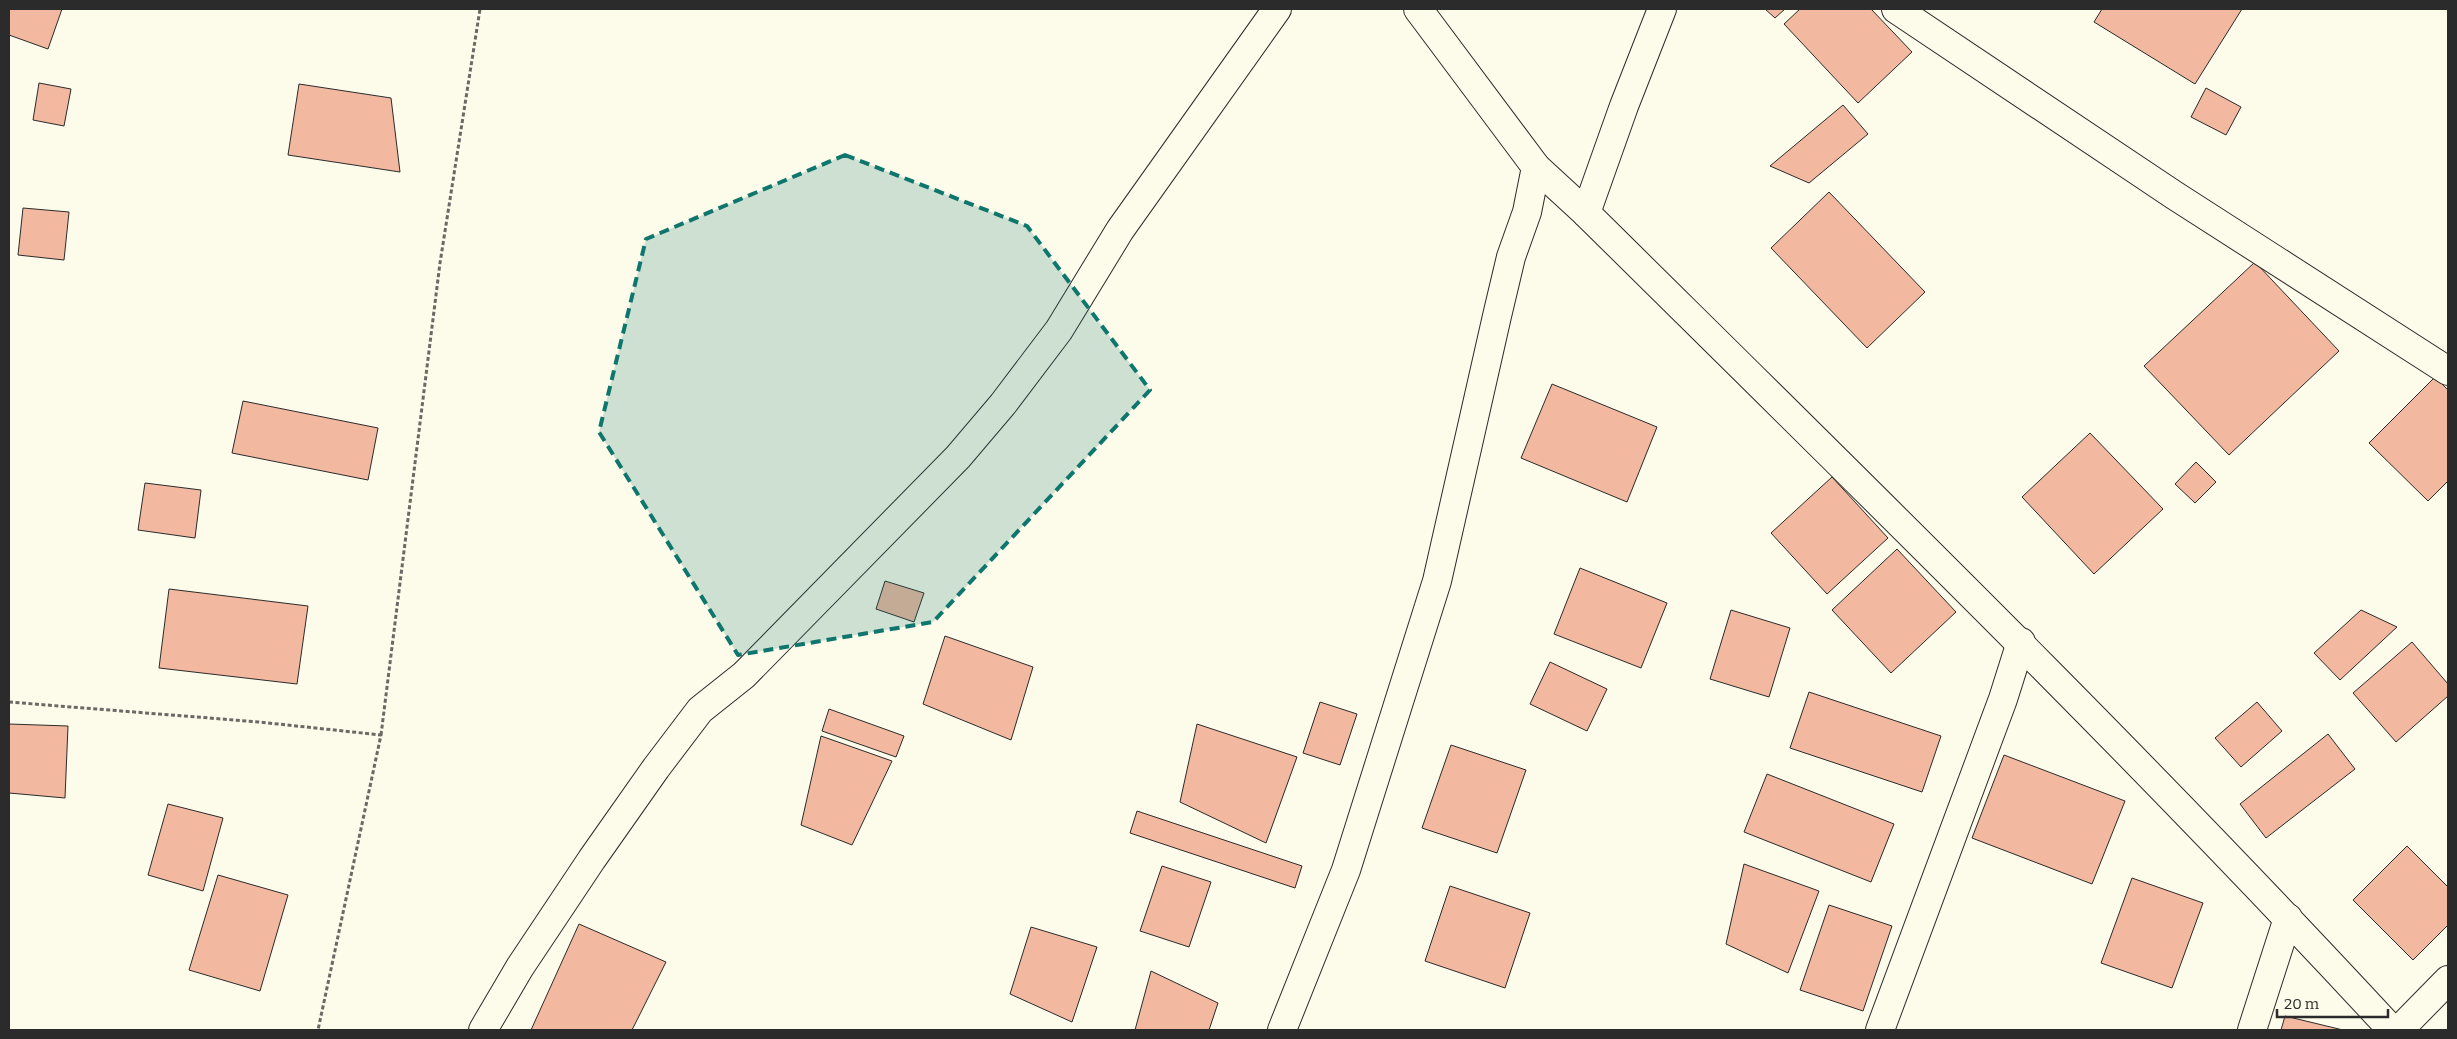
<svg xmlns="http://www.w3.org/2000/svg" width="2457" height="1039" font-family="Bitter,serif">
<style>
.building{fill:#f2b8a0;stroke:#2b2b2b}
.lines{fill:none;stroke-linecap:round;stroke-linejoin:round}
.street-casing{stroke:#2b2b2b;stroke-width:30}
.secondary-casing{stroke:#2b2b2b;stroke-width:30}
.path{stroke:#6a6964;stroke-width:3;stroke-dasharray:4 2.5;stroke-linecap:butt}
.street{stroke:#fdfbea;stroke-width:28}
.secondary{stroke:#fdfbea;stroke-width:28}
.marked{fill:#0f766e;fill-opacity:0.2;stroke:#0f766e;stroke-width:4;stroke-dasharray:10 6;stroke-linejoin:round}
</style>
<rect width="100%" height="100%" fill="#fdfbea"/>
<path class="building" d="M9,9H62L48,49L9,35Z
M1765,9H1785L1775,18Z
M1800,9H1871L1912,52L1858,103L1784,24Z
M2102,9H2242L2195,84L2094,22Z
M39,83L71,89L64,126L33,120Z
M299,84L391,98L400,172L288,155Z
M2206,88L2241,107L2226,135L2191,117Z
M1843,105L1868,134L1809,183L1770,166Z
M1829,192L1925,292L1867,348L1771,248Z
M23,208L69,212L64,260L18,255Z
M2255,262L2339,351L2229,455L2144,366Z
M2435,377L2448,390V481L2428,501L2369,443Z
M1552,384L1657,427L1627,502L1521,458Z
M243,401L378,428L368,480L232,453Z
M2090,433L2163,509L2094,574L2022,497Z
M2196,462L2216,482L2195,503L2175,484Z
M1832,477L1888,538L1827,594L1771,533Z
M145,483L201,490L195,538L138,530Z
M1897,549L1956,612L1891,673L1832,610Z
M1580,568L1667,603L1641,668L1554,634Z
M885,581L924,593L914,622L876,609Z
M169,589L308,606L297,684L159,668Z
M1731,610L1790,628L1769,697L1710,679Z
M2361,610L2397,627L2340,680L2314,653Z
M945,636L1033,667L1011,740L923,704Z
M2412,642L2448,684V696L2396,742L2353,693Z
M1550,662L1607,689L1587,731L1530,704Z
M1809,692L1941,736L1922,792L1790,748Z
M1320,702L1357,714L1340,765L1303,753Z
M2257,702L2282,731L2241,767L2215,738Z
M829,709L904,736L896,757L822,731Z
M9,724L68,726L65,798L9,793Z
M1197,724L1297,757L1266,843L1180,802Z
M2328,734L2355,769L2266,838L2240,804Z
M821,736L892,761L852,845L801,825Z
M1451,745L1526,770L1497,853L1422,828Z
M2004,755L2125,801L2092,884L1972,838Z
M1767,774L1894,824L1871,882L1744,832Z
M168,804L223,818L203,891L148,875Z
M1137,811L1302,866L1295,888L1130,833Z
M2407,846L2448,887V925L2413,960L2353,900Z
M1744,864L1819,891L1788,973L1726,944Z
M1162,866L1211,882L1189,947L1140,931Z
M218,875L288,895L260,991L189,970Z
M2132,878L2203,903L2172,988L2101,963Z
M1450,886L1530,913L1505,988L1425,961Z
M1829,905L1892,926L1863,1011L1800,990Z
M579,924L666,962L632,1030H531Z
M1031,927L1097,947L1072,1022L1010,994Z
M1151,971L1218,1003L1209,1030H1135Z
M2285,1016L2343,1030H2281Z"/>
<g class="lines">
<g class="street-casing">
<path id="street" d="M1896,9L2174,195L2448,371
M1586,213L1624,106L1662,9
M483,1030L520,967L592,859L656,768L700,710L744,675L958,457L1003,404L1059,330L1120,230L1277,9
M1282,1030L1346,870L1437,581L1497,316L1511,257L1527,212L1536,167
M1880,1030L2003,699L2021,642
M2252,1030L2288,918
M2399,1030L2448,980"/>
</g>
<g class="secondary-casing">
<path id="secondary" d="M1418,9L1536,167L1586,213C1858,482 2132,749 2392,1030"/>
</g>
<path class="path" d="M9,702L259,722L381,735L318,1030
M381,735L440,263L480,9"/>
<use href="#street" class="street"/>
<use href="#secondary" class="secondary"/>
</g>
<path class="marked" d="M845,155L1027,226L1150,390L933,622L738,655L599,432L646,239Z"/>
<rect width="2457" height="1039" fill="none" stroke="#2b2b2b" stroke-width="20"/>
<path d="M2277 1009v8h111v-8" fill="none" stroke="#2b2b2b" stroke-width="2.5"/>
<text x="2284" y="1009" font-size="15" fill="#2b2b2b" stroke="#fdfbea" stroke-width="4" paint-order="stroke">20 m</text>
</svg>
